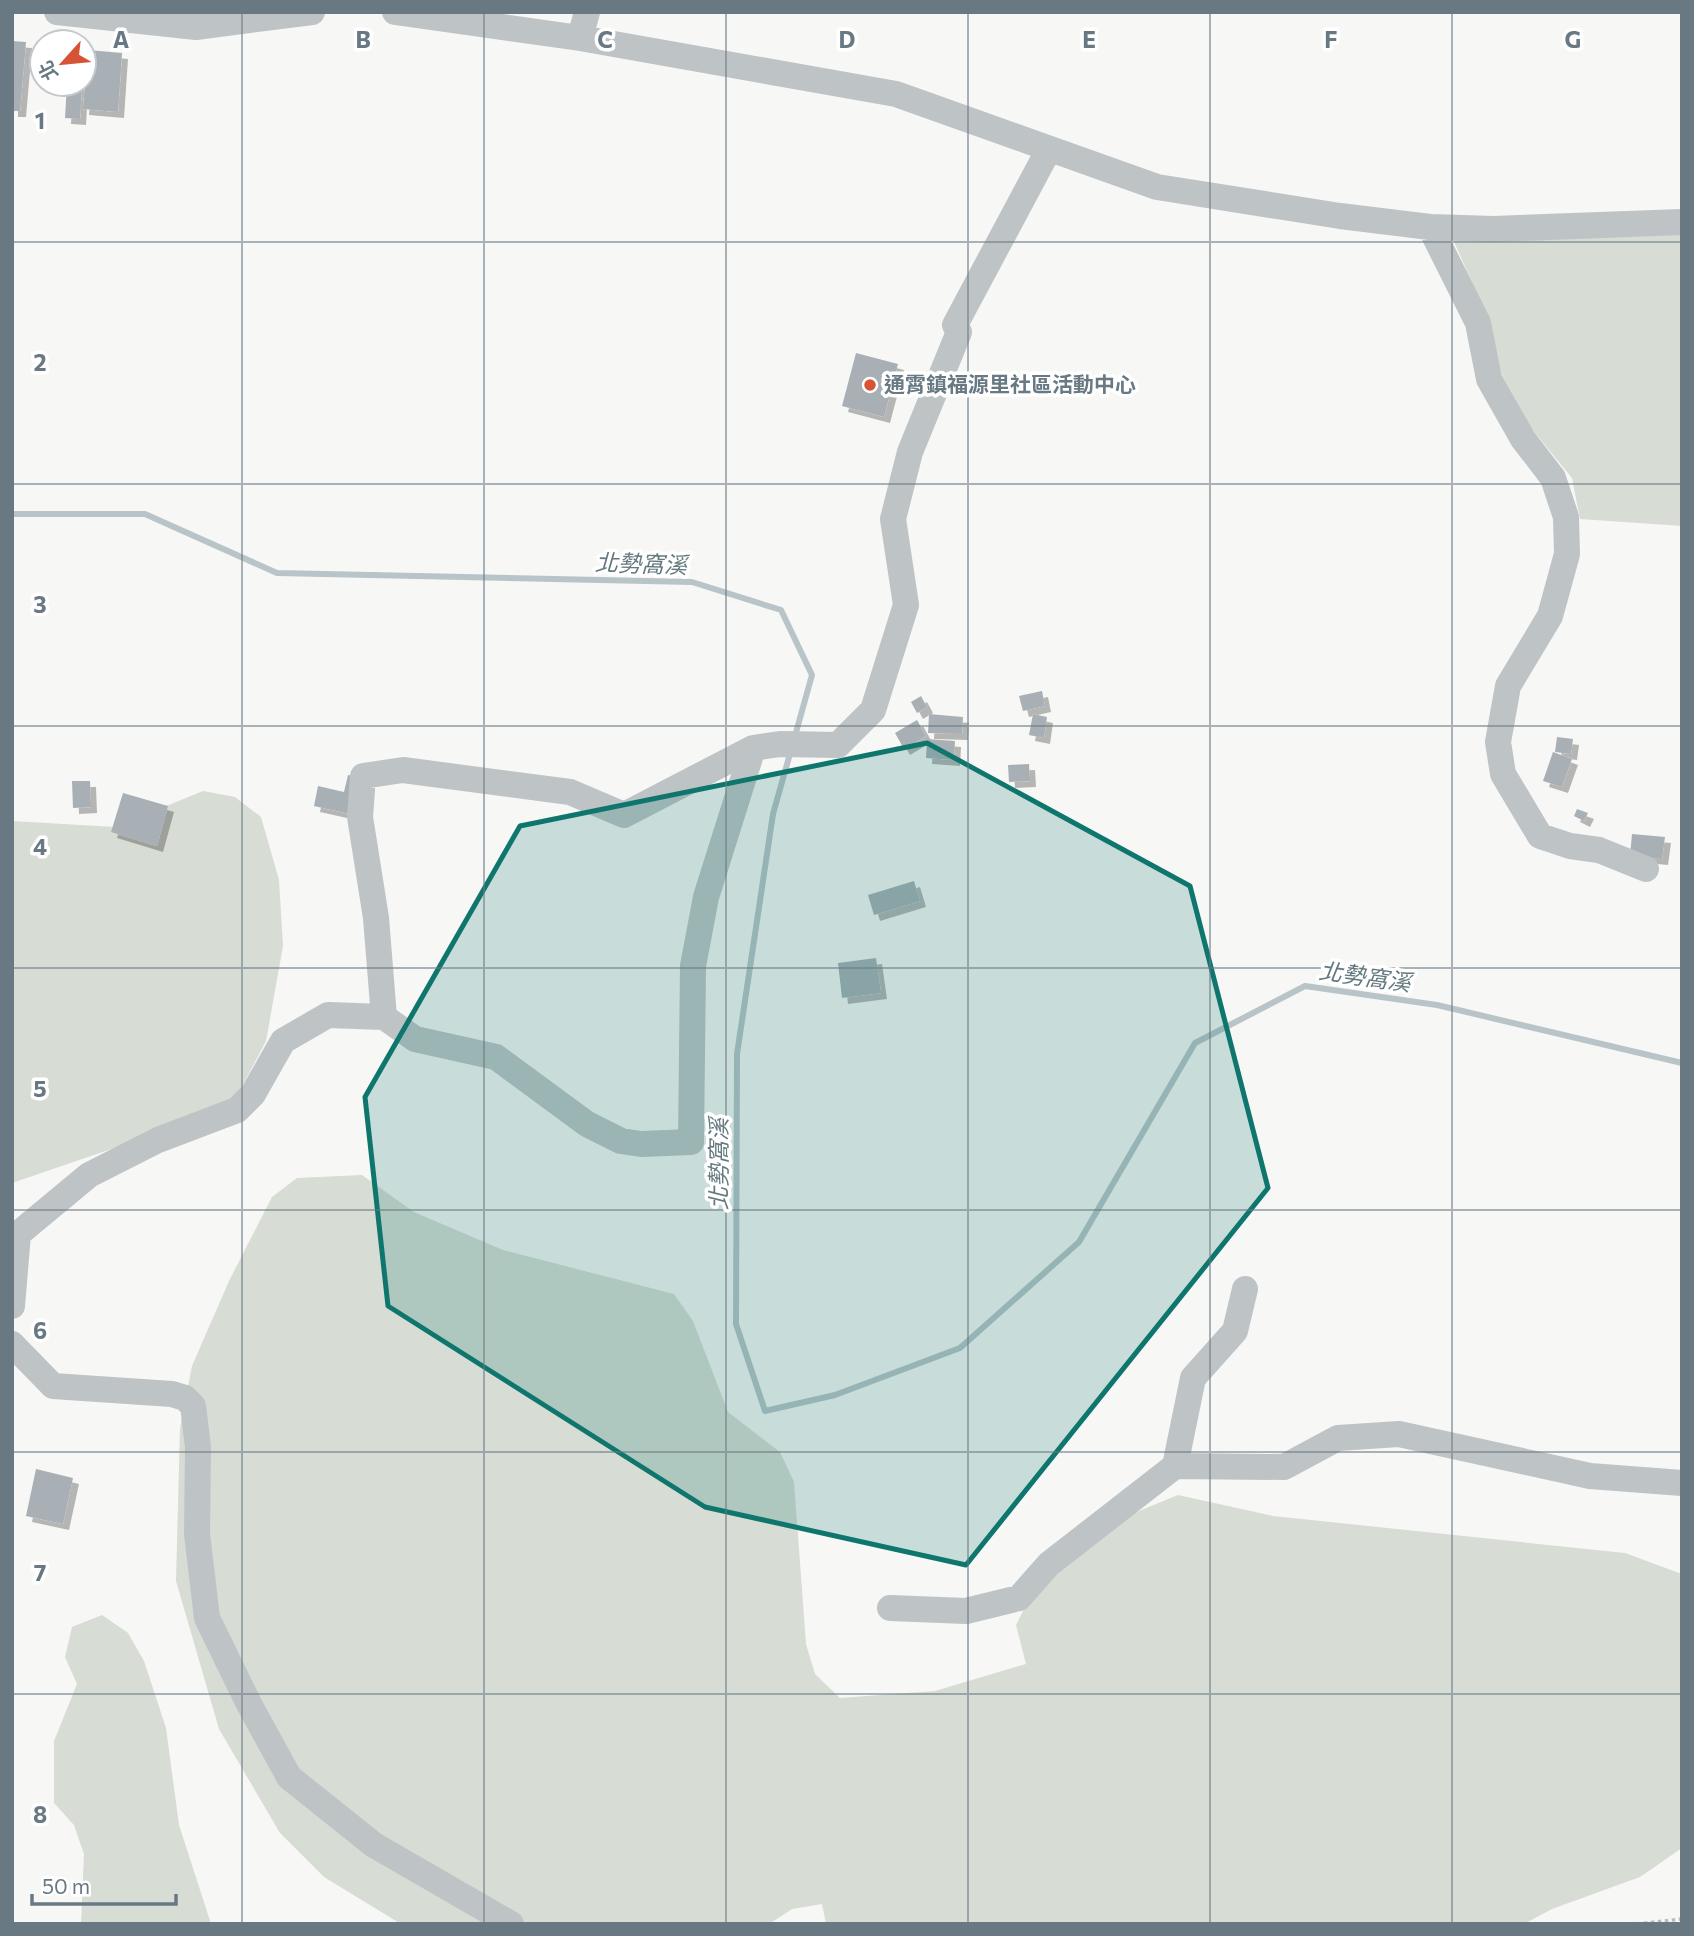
<svg xmlns="http://www.w3.org/2000/svg" width="1694" height="1936" font-family="Commissioner,'Noto Sans TC',sans-serif">
<style>
.green{fill:#d7dcd4}
.lines{fill:none;stroke-linecap:round;stroke-linejoin:round}
.stream{stroke:#b8c4c8;stroke-width:6}
.building{fill:#a8b0b5;filter:url(#shadow)}
.path{stroke:#b9bcbe;stroke-width:3.5;stroke-dasharray:3.5 3.5;stroke-linecap:butt}
.minor{stroke:#bec3c6;stroke-width:26}
.marked{fill:#0f766e;fill-opacity:0.2;stroke:#0f766e;stroke-width:5;stroke-linejoin:round}
.grid{fill:none;stroke:#687984;stroke-width:2;stroke-opacity:0.55}
.poi-dot{fill:#d75335;stroke:#fff;stroke-width:2.5}
.labels{text-anchor:middle;stroke-width:7;stroke-linejoin:round;paint-order:stroke}
.poi-label{font-size:21px;font-weight:bold;fill:#687984;stroke:#fff;text-anchor:start}
.water-label{font-size:23px;font-style:italic;fill:#64797f;stroke:#fff}
.grid-label{font-size:23px;text-anchor:middle;font-weight:bold;fill:#687984;stroke:#fff;stroke-width:7;stroke-linejoin:round;paint-order:stroke}
</style>
<defs>
<filter id="shadow"><feDropShadow dx="6" dy="6" stdDeviation="0" flood-color="#0004"/></filter>
</defs>
<rect width="100%" height="100%" fill="#f7f7f5"/>
<path class="green" d="M1682,231V526L1580,519L1572,478L1531,428L1496,364L1492,328L1452,237Z
M203,791L235,797L261,817L279,880L283,946L266,1041L236,1098L208,1116L12,1183V821L115,827Z
M362,1175L414,1212L503,1250L674,1294L693,1321L728,1412L780,1452L794,1482L806,1644L815,1674L840,1698L935,1691L1026,1664L1016,1625L1044,1569L1122,1518L1178,1495L1273,1516L1625,1553L1682,1574V1848L1640,1877L1552,1909L1524,1924H826L822,1904L792,1909L769,1924H401L324,1877L280,1833L219,1729L176,1581L180,1428L192,1366L229,1281L272,1197L297,1178Z
M102,1615L128,1633L144,1661L166,1728L179,1825L211,1924H81L84,1854L74,1825L54,1803V1741L77,1684L65,1657L72,1627Z"/>
<g class="lines">
<path class="stream" d="M12,514H145L277,573L692,582L781,610L812,675L795,736
M791,750L773,814L737,1054L736,1324L765,1411L835,1395L960,1348L1079,1242L1195,1043L1305,986L1437,1005L1682,1063"/>
</g>
<path class="building" d="M12,41L26,42L20,111H12Z
M88,50L122,53L118,112L83,109Z
M67,84H82L80,119L65,118Z
M856,353L898,364L884,417L842,406Z
M1042,691L1045,706L1023,711L1019,696Z
M921,696L927,707L917,713L911,702Z
M929,714L963,717L962,734L928,733Z
M1033,714L1047,717L1044,738L1029,735Z
M917,720L926,736L904,749L895,733Z
M1557,737L1573,739L1571,754L1555,752Z
M927,739L955,741L954,760L926,758Z
M1553,752L1572,759L1562,787L1543,781Z
M1029,764L1030,781L1009,782L1008,765Z
M348,775L366,779L359,816L314,806L318,786L344,792Z
M72,781H90L91,807L73,808Z
M123,793L168,806L157,846L111,832Z
M1577,809L1588,813L1584,821L1574,816Z
M1632,834L1665,837L1662,859L1630,856Z
M914,881L920,901L874,915L868,895Z
M876,958L881,993L842,998L838,963Z
M36,1469L73,1478L63,1524L26,1516Z"/>
<g class="lines">
<path class="path" d="M1637,1924L1682,1919"/>
<path class="minor" d="M57,12L196,27L312,12
M395,12L580,38L896,94L1157,187L1340,216L1430,227L1494,229L1682,222
M580,38L587,12
M1430,227L1478,323L1489,379L1523,439L1553,478L1566,517L1567,554L1550,616L1508,686L1498,742L1503,774L1540,836L1570,846L1599,850L1646,869
M384,1017L376,918L360,817L363,776L403,770L570,792L624,815L753,748L780,744L838,745L873,710L906,605L893,519L910,452L959,332L955,325L1049,149
M12,1306L18,1234L89,1175L158,1140L237,1110L253,1094L283,1041L328,1015L384,1017L415,1039L496,1057L587,1124L621,1141L641,1144L691,1142L693,966L706,897L753,748
M12,1344L53,1386L172,1394L185,1398L193,1406L198,1447L197,1534L207,1618L248,1702L289,1777L374,1845L511,1924
M1175,1466L1193,1378L1235,1331L1245,1289
M890,1608L966,1611L1019,1598L1049,1564L1175,1466L1284,1467L1338,1438L1399,1434L1590,1476L1682,1483"/>
</g>
<path class="marked" d="M927,743L1190,886L1268,1188L966,1565L705,1507L388,1306L365,1097L520,826Z"/>
<path class="grid" d="M242,12V1924M484,12V1924M726,12V1924M968,12V1924M1210,12V1924M1452,12V1924M12,242H1682M12,484H1682M12,726H1682M12,968H1682M12,1210H1682M12,1452H1682M12,1694H1682"/>
<circle class="poi-dot" cx="870" cy="385" r="7"/>
<g class="labels">
<g class="poi-label">
<text x="884" y="392">通霄鎮福源里社區活動中心</text>
</g>
<g class="water-label">
<text transform="translate(641 564) rotate(2)" y="8">北勢窩溪</text>
<text transform="translate(1365 977) rotate(8)" y="8">北勢窩溪</text>
<text transform="translate(719 1164) rotate(-90)" y="8">北勢窩溪</text>
</g>
</g>
<g class="grid-label">
<text x="121" y="48">A</text>
<text x="363" y="48">B</text>
<text x="605" y="48">C</text>
<text x="847" y="48">D</text>
<text x="1089" y="48">E</text>
<text x="1331" y="48">F</text>
<text x="1573" y="48">G</text>
<text x="40" y="129">1</text>
<text x="40" y="371">2</text>
<text x="40" y="613">3</text>
<text x="40" y="855">4</text>
<text x="40" y="1097">5</text>
<text x="40" y="1339">6</text>
<text x="40" y="1581">7</text>
<text x="40" y="1823">8</text>
</g>
<rect width="1694" height="1936" fill="none" stroke="#687984" stroke-width="28"/>
<g transform="translate(63 63) rotate(243)"><circle r="33" fill="#ffffff" stroke="#c3c9ce" stroke-width="2"/>
<path d="M0-5L12 26L0 18L-12 26Z" fill="#d75335"/>
<text y="-10" font-size="19" font-weight="bold" text-anchor="middle" fill="#687984">北</text>
</g>
<path d="M32 1894v10h144v-10" fill="none" stroke="#687984" stroke-width="3.5"/>
<text x="42" y="1894" font-size="21" fill="#687984" stroke="#ffffff" stroke-width="5" paint-order="stroke">50 m</text>
</svg>
